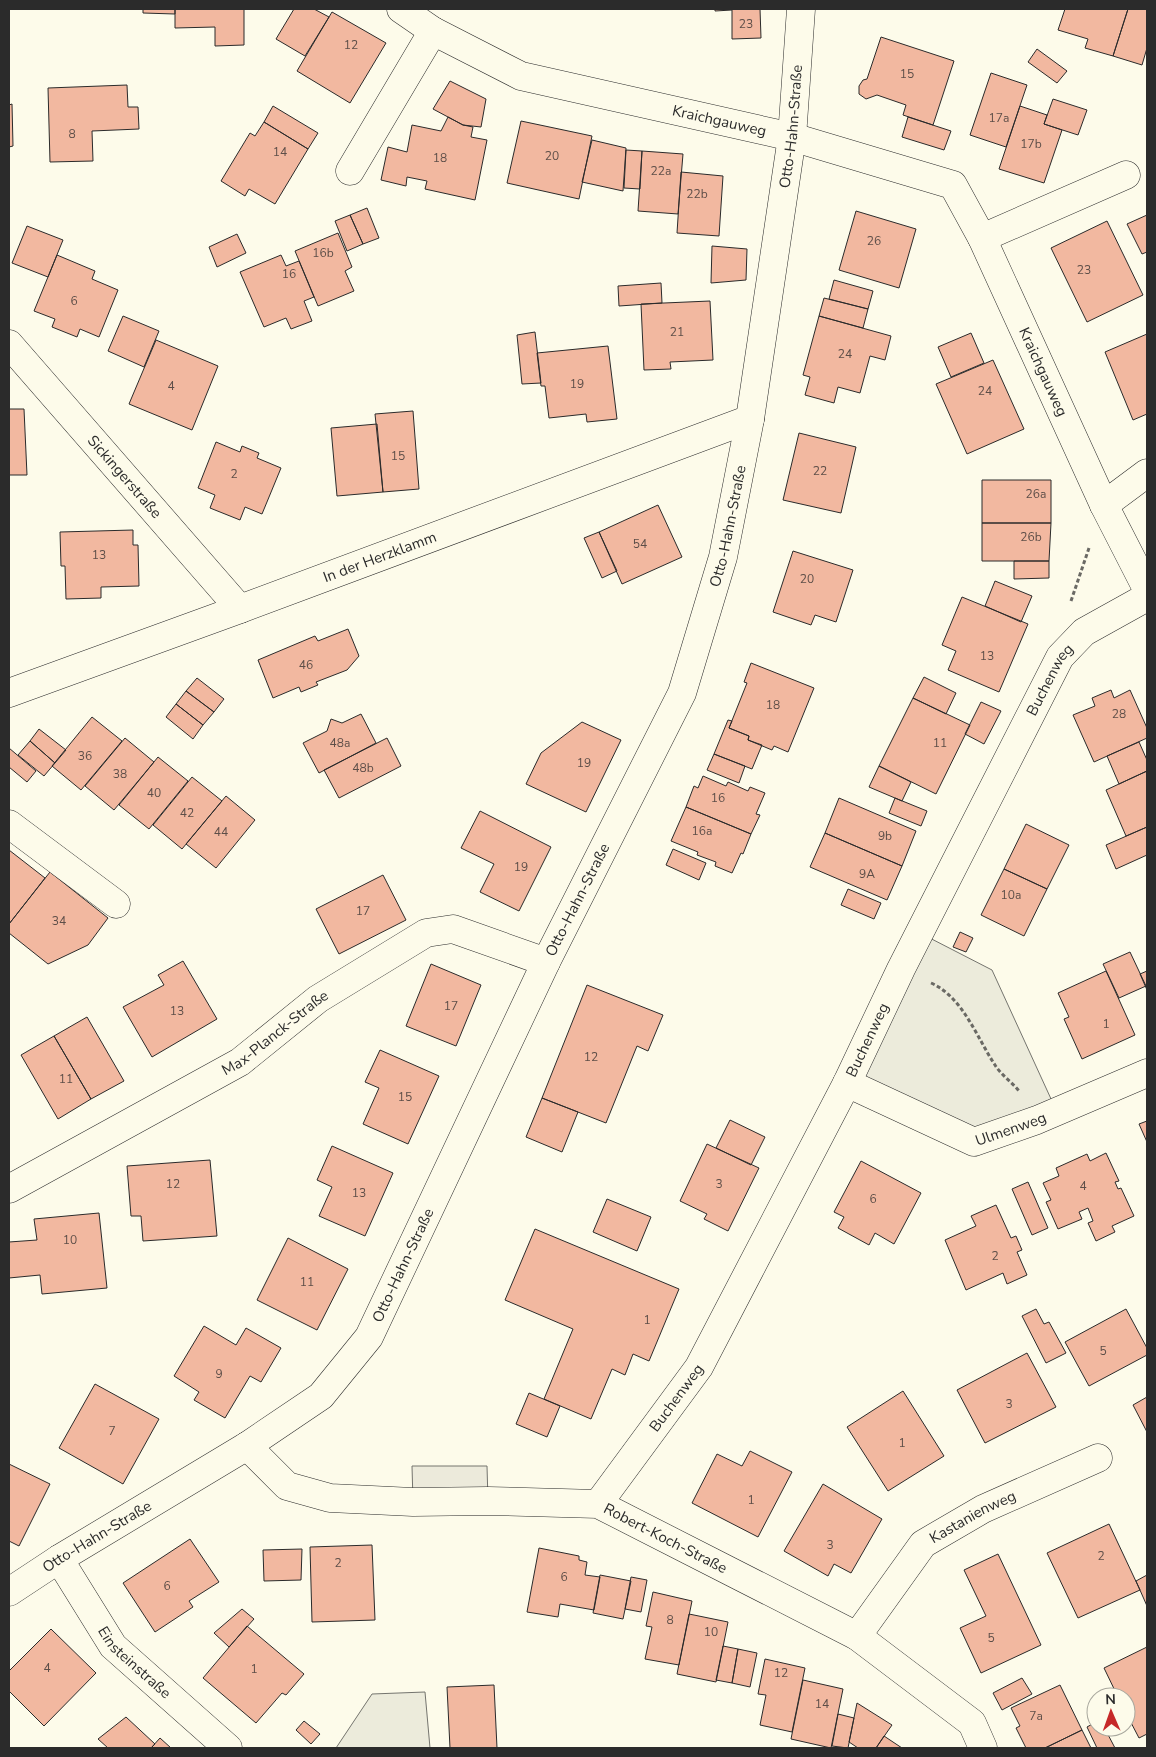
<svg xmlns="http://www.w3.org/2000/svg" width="1156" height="1757" font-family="'Nunito Sans',sans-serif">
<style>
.green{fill:#ecebdb;stroke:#74746e}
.parking{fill:#eceadb;stroke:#74746e}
.building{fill:#f2b8a0;stroke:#2b2b2b}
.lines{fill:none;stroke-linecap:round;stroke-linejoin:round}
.street-casing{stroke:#2b2b2b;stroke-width:29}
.path{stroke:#6a6964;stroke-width:3;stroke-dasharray:4 2.5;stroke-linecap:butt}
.street{stroke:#fdfbea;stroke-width:28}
.labels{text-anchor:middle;stroke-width:4;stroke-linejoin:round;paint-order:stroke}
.number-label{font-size:12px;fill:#5d4e48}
.street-label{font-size:15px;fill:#2b2b2b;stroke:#fdfbea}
</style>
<rect width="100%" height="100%" fill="#fdfbea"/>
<path class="green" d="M920,933L992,970L1057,1112L974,1142L847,1083Z
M425,1692L430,1748H336L372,1694Z"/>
<path class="parking" d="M412,1466H487L488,1501L413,1502Z"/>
<path class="building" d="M143,9H175V14L143,13Z
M175,9H244V45L215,46V27L175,28Z
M294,9H314L329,17L305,56L276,39Z
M715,9H760L761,38L732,39V10L715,11Z
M1065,9H1128L1113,56L1085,48L1088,39L1058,30Z
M1128,9H1147V48L1142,65L1113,56Z
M332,12L386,43L350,103L297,71Z
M881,37L954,61L933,125L903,115L906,105L877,95L866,99L859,94V86L863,80L867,79Z
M1037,49L1067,71L1057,83L1028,62Z
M991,73L1027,85L1006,147L970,135Z
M450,81L486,99L481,127L463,125L433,109Z
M127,85L128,107H138L139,129L92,131L93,161L50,162L48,88Z
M1053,99L1087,110L1078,135L1044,124Z
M12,104L13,146L9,147V105Z
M273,106L318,133L308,149L264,122Z
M1020,106L1047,115L1044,124L1062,130L1044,183L999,169Z
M448,117L463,125L473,127L471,137L487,140L475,200L425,189L427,181L407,177L406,186L381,180L388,147L407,152L412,125L441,131Z
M908,117L951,131L944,150L902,137Z
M521,121L592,136L579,199L507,183Z
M264,122L308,149L275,204L249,189L245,196L221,181L250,133L255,136Z
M592,140L626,148L623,191L582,182Z
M626,150L642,151L640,189L624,188Z
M642,151L683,154L678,214L638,211Z
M681,172L723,176L719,236L677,233Z
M367,208L379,238L363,244L350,215Z
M856,211L916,229L899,288L839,270Z
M350,215L363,244L347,251L335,221Z
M1147,215V252L1142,254L1127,224Z
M1107,221L1143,295L1087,322L1051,248Z
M27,226L63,240L48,277L12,263Z
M338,233L352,267L345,271L354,291L318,306L295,251Z
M237,234L246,253L217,267L209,247Z
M712,246L747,249L746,280L711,283Z
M57,255L95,271L92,279L118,290L99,337L80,329L77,337L52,327L55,319L34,311Z
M281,255L286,266L299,261L314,297L304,301L312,321L291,329L286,318L264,327L240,272Z
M834,280L873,291L868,309L829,299Z
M661,283L662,303L619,306L618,286Z
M824,298L868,309L863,328L819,316Z
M710,301L713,360L670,362L671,369L644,370L641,304Z
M123,316L159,331L144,367L108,351Z
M819,316L891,336L885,360L870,356L860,393L838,387L834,403L805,395L810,377L803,375Z
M535,332L541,383L522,384L517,335Z
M971,333L984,363L951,377L938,347Z
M1147,334V414L1133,420L1105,352Z
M156,340L218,366L192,430L129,404Z
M608,346L617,419L587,422L586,414L549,418L545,386H541L537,353Z
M993,360L1024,429L967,454L936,384Z
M9,409H24L27,475H9Z
M413,411L419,489L383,492L375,414Z
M377,424L383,492L337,496L331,428Z
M799,433L856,447L841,513L783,500Z
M216,442L240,452L242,446L259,453L257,458L281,468L262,514L245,507L240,520L210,508L215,495L198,488Z
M982,480H1051V523H982Z
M658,505L682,557L622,584L599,532Z
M982,523H1051L1049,561H982Z
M133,530V545H138L139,586L101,587V598L66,599L65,566H61L60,532Z
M599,532L617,571L602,578L584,538Z
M793,551L853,570L836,622L815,615L811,625L773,612Z
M1014,561H1049V578L1014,579Z
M995,581L1032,596L1021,622L985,606Z
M962,597L1028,624L999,692L948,670L956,651L942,645Z
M348,629L359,656L347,670L316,682L318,685L301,692L299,687L273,698L258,660L315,636L318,641Z
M751,663L814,688L788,752L774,746L772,750L748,740L749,736L729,728L747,683L744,682Z
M924,677L956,693L946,714L913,698Z
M197,678L224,699L214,712L186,691Z
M1111,690L1114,698L1130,690L1147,728V738L1094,762L1073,715L1095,706L1092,698Z
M186,691L214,712L203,725L176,704Z
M913,698L970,725L936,794L879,766Z
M981,702L1001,711L984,744L965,734Z
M176,704L203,725L193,739L166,717Z
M361,714L376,743L319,773L303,743L327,731L331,719L342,723Z
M92,717L122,741L81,790L52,766Z
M728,720L732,721L729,728L749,736L748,740L762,745L752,769L714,754Z
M582,722L621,740L586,812L526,784L541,753Z
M39,729L66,750L55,763L30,741Z
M125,738L154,762L114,810L85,786Z
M387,738L401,766L339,798L324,770Z
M30,741L55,763L44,776L18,755Z
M1139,742L1147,760V771L1119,784L1107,756Z
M9,748L36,771L27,782L9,767Z
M714,754L745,766L739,783L707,770Z
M158,757L188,781L149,829L119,805Z
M879,766L911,782L902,801L869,787Z
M1147,771V827L1126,836L1106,790Z
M703,776L726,786L728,782L748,791L750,787L765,793L756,814L760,815L751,834L686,807L694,786L698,788Z
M192,777L222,801L182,849L153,825Z
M226,796L255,820L216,868L186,844Z
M839,798L916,831L902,866L825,833Z
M895,798L927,811L921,826L889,813Z
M686,807L751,834L743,854L741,853L732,873L715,866L716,862L697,855L698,852L671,841Z
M480,811L551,847L519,911L480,892L494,864L461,848Z
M1026,824L1069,845L1047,889L1004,869Z
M1147,827V855L1116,869L1106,845Z
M825,833L902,866L887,900L810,867Z
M673,849L706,863L699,880L666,865Z
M9,850L45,878L9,924Z
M1004,869L1047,889L1024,936L981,915Z
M50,872L108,918L88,945L48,964L9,933V924Z
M383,875L406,920L339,954L316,909Z
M848,889L881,903L874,919L841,905Z
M960,932L973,938L966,952L953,947Z
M1130,952L1146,986L1119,998L1103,964Z
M183,961L217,1019L152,1057L123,1007L164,985L158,975Z
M431,964L481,985L456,1046L406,1026Z
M1106,971L1135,1035L1082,1059L1064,1019L1069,1017L1058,993Z
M1147,971V990L1140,974Z
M587,985L663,1015L648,1051L637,1046L606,1123L542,1098Z
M87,1017L124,1081L91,1099L54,1036Z
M54,1036L91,1099L58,1119L21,1055Z
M380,1050L439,1076L408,1144L363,1124L379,1088L365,1082Z
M542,1098L578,1112L562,1152L526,1137Z
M730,1120L765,1137L751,1165L716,1148Z
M1147,1121V1142L1139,1124Z
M707,1144L759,1168L728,1231L704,1219L707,1214L680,1201Z
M332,1146L393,1173L365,1236L319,1216L332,1187L317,1180Z
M1106,1153L1119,1181L1115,1182L1118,1189L1121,1188L1134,1216L1112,1226L1115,1232L1096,1241L1088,1223L1093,1221L1088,1208L1079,1212L1082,1219L1058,1229L1046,1202L1051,1200L1043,1183L1059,1176L1056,1168L1087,1154L1090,1161Z
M210,1160L217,1236L143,1241L141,1216H131L127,1166Z
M861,1161L921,1193L894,1244L875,1233L869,1245L838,1228L844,1217L834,1212Z
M1028,1182L1048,1228L1032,1235L1012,1189Z
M607,1199L651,1217L637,1251L593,1232Z
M996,1205L1011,1238L1016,1236L1022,1250L1017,1252L1027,1275L1007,1284L1003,1273L966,1290L945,1240L976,1226L971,1216Z
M99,1213L107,1288L42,1294L40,1275L9,1278V1242L37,1240L34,1219Z
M535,1229L679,1289L649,1361L633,1354L625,1375L612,1369L591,1419L544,1399L573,1329L505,1300Z
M288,1238L348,1269L317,1330L257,1300Z
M1036,1309L1044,1324L1049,1322L1066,1353L1046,1363L1022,1316Z
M1126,1309L1147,1348V1355L1089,1386L1065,1342Z
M204,1326L236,1345L246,1328L281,1348L261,1382L250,1376L225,1418L194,1400L199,1392L174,1376Z
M1027,1353L1056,1407L985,1443L957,1390Z
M95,1384L159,1419L123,1484L59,1448Z
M903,1391L944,1456L888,1491L847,1427Z
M529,1393L560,1406L547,1437L516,1424Z
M1147,1397V1432L1133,1405Z
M750,1451L792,1472L758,1537L692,1503L717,1454L742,1466Z
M9,1464L50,1484L19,1546L9,1541Z
M823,1484L882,1519L851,1573L834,1564L828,1576L784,1551Z
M1109,1524L1140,1590L1078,1618L1047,1553Z
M190,1539L219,1582L189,1601L193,1607L155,1632L123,1583Z
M372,1545L375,1620L312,1622L310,1547Z
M539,1548L579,1556V1560L587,1562L585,1575L600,1577L594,1610L560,1604L558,1617L527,1612Z
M302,1549L301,1580L264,1581L263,1550Z
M998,1554L1041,1645L981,1673L960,1628L986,1616L964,1570Z
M600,1575L631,1581L623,1619L593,1613Z
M1147,1575V1606L1136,1581Z
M631,1577L647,1580L641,1612L625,1609Z
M653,1592L692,1601L679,1665L645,1659L652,1627L646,1626Z
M242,1609L254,1619L229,1647L214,1633Z
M689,1614L728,1622L716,1682L677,1674Z
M247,1626L304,1674L286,1695L282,1693L256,1723L203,1678Z
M51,1629L96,1673L44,1726L9,1691V1671Z
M723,1646L738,1649L732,1683L716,1680Z
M1147,1647V1734L1139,1738L1126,1713V1697H1118L1104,1668Z
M738,1649L757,1653L750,1687L732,1683Z
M765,1659L805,1668L792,1732L760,1725L766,1695L758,1694Z
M1022,1678L1032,1694L1002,1710L993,1693Z
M803,1680L843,1689L831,1748L791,1739Z
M494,1685L497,1748H450L447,1687Z
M1060,1685L1082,1730L1045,1748H1026L1016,1728L1020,1726L1011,1708Z
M857,1703L892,1725L876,1748H858L849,1742Z
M838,1714L854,1718L848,1748L832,1746Z
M126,1717L155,1744L151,1748H108L98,1739Z
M304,1721L320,1734L311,1744L296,1730Z
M1096,1722V1727H1104L1115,1748H1097L1087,1727Z
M1082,1730L1091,1748H1045Z
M884,1736L902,1748H876Z
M160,1738L171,1748H151Z"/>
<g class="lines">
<g class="street-casing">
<g id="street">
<path id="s1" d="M401,9L433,31L521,76L792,137L953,185L982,238L1104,505L1147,589"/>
<path d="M350,171L433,31"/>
<path d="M982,238L1126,175"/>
<path id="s2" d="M9,344L240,609"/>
<path d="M1104,505L1147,473"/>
<path id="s3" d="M9,693L240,609L750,419"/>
<path d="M9,824L116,904"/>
<path id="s4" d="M847,1083L974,1142L1037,1120L1147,1073"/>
<path id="s5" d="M9,1189L240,1062L318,999L426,933L453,929L546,962"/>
<path id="s6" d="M247,1446L287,1486L330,1498L413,1502L488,1501L598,1504L857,1636L972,1723L983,1748"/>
<path id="s7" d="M598,1504L699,1367L847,1083L901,969L1060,657L1084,632L1147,597"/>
<path id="s8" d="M59,1559L113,1646L228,1748"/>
<path id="s9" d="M9,1592L59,1559L247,1446L321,1396L369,1337L546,962L682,693L723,557L750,419L792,137L801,9"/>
<path id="s10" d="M857,1636L923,1544L983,1509L1098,1458"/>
</g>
</g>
<path class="path" d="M1071,601L1089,548
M931,983C963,997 977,1038 995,1065C1001,1075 1012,1082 1019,1091"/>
<use href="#street" class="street"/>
</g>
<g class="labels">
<g class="number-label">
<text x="746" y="28">23</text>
<text x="351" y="49">12</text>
<text x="907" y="78">15</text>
<text x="999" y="122">17a</text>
<text x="72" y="138">8</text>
<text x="1031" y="148">17b</text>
<text x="280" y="156">14</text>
<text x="552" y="160">20</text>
<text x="440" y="162">18</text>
<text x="661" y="175">22a</text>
<text x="697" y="198">22b</text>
<text x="874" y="245">26</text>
<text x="323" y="257">16b</text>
<text x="1084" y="274">23</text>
<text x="289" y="278">16</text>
<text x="74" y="305">6</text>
<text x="677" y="336">21</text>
<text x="845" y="358">24</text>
<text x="577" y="388">19</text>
<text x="171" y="390">4</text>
<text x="985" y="395">24</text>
<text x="398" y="460">15</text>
<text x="820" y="475">22</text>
<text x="234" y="478">2</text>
<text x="1036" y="498">26a</text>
<text x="1031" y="541">26b</text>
<text x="640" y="548">54</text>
<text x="99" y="559">13</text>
<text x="807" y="583">20</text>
<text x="987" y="660">13</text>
<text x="306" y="669">46</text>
<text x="773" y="709">18</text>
<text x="1119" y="718">28</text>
<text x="340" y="747">48a</text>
<text x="940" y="747">11</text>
<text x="85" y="760">36</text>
<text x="584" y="767">19</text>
<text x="363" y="772">48b</text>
<text x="120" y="778">38</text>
<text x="154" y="797">40</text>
<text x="718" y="802">16</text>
<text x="187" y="817">42</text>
<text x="702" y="835">16a</text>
<text x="221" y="836">44</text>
<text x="885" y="840">9b</text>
<text x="521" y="871">19</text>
<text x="867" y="878">9A</text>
<text x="1011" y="899">10a</text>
<text x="363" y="915">17</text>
<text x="59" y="925">34</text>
<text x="451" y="1010">17</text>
<text x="177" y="1015">13</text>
<text x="1106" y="1028">1</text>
<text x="591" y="1061">12</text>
<text x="66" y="1083">11</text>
<text x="405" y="1101">15</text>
<text x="173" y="1188">12</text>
<text x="719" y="1188">3</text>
<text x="1083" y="1190">4</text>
<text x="359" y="1197">13</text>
<text x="873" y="1203">6</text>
<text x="70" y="1244">10</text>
<text x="995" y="1260">2</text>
<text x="307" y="1286">11</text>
<text x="647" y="1324">1</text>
<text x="1103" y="1355">5</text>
<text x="219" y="1378">9</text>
<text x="1009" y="1408">3</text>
<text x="112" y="1435">7</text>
<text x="902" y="1447">1</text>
<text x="751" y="1504">1</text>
<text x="830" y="1549">3</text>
<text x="1101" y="1560">2</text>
<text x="338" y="1567">2</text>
<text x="564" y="1581">6</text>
<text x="167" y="1590">6</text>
<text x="670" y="1624">8</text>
<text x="711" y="1636">10</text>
<text x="991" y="1642">5</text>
<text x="47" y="1672">4</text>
<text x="254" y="1673">1</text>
<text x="781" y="1677">12</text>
<text x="822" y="1708">14</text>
<text x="1036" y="1720">7a</text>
</g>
<g class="street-label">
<text dy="5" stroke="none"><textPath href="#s1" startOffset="341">Kraichgauweg</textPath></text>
<text dy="5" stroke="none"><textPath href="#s9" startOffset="1739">Otto-Hahn-Straße</textPath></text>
<text dy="5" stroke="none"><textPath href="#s1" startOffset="791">Kraichgauweg</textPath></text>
<text dy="5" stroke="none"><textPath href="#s2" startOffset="176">Sickingerstraße</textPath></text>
<text dy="5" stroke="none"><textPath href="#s9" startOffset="1334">Otto-Hahn-Straße</textPath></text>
<text dy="5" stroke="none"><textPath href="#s3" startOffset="395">In der Herzklamm</textPath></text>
<text dy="5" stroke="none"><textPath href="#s7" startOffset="942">Buchenweg</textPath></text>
<text dy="5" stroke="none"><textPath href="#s9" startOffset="929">Otto-Hahn-Straße</textPath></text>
<text dy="5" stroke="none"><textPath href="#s5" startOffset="309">Max-Planck-Straße</textPath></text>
<text dy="5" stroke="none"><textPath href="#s7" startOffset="538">Buchenweg</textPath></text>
<text dy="5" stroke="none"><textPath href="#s4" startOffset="179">Ulmenweg</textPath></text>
<text dy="5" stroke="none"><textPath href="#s9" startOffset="524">Otto-Hahn-Straße</textPath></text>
<text dy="5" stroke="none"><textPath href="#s7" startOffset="132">Buchenweg</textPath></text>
<text dy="5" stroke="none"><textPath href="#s10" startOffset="170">Kastanienweg</textPath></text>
<text dy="5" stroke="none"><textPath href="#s9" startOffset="104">Otto-Hahn-Straße</textPath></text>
<text dy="5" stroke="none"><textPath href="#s6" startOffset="445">Robert-Koch-Straße</textPath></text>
<text dy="5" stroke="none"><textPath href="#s8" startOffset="129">Einsteinstraße</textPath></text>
</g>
</g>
<rect width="1156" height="1757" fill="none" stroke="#2b2b2b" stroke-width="20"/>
<g transform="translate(1111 1712) rotate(358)"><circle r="24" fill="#fdfbea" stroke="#a9a89e"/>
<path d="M0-4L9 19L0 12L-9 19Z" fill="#c62828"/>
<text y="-8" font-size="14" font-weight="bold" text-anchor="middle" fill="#2b2b2b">N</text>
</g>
</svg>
